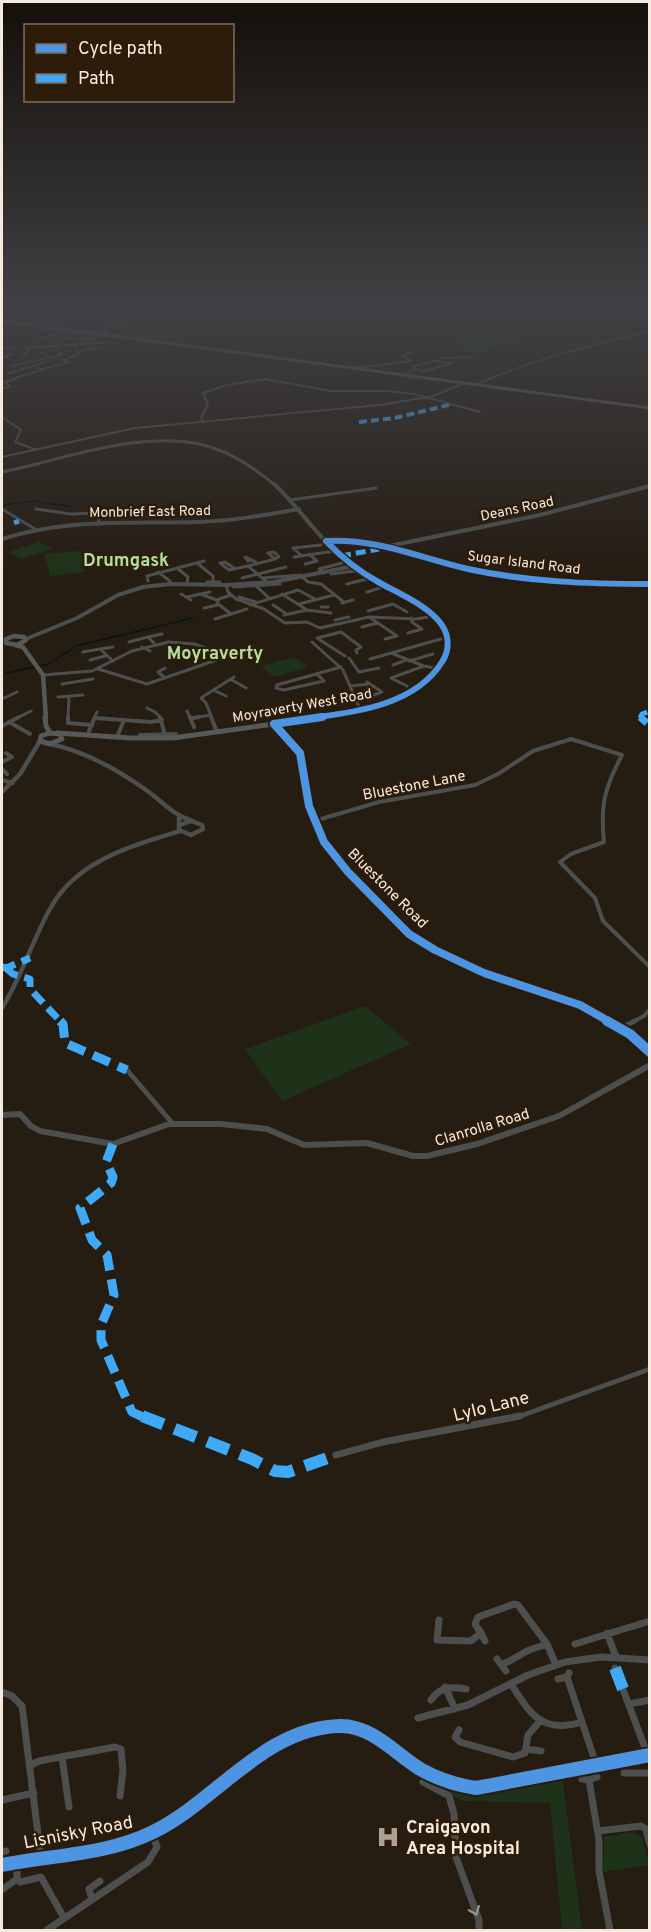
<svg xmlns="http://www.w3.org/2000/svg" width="651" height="1932" font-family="Overpass,sans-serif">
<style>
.green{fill:#1d3218}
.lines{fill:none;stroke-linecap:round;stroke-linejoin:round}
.stream{stroke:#031618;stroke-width:1.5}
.minor-far4{stroke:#4c4f4e;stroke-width:2}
.minor-far3{stroke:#4c4f4e;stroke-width:3}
.minor-far2{stroke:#4c4f4e;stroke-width:4}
.minor-far1{stroke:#4c4f4e;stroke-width:5}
.minor{stroke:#4c4f4e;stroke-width:7}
.tertiary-far4{stroke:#4c4f4e;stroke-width:3}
.tertiary-far3{stroke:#4c4f4e;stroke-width:4}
.tertiary-far2{stroke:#4c4f4e;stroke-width:4.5}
.tertiary-far1{stroke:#4c4f4e;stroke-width:6}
.tertiary{stroke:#4c4f4e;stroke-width:8}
.secondary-far3{stroke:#555a59;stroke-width:3}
.secondary-far2{stroke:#555a59;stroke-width:4.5}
.secondary-far1{stroke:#555a59;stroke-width:5}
.secondary{stroke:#555a59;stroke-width:8}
.quiet-far4{stroke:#3fa9f5;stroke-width:4;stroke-dasharray:8 4;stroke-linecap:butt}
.quiet-far3{stroke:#3fa9f5;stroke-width:5;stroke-dasharray:10 5;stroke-linecap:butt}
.quiet-far2{stroke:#3fa9f5;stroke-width:7;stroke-dasharray:14 7;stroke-linecap:butt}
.quiet-far1{stroke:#3fa9f5;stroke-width:9;stroke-dasharray:18 9;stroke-linecap:butt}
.quiet{stroke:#3fa9f5;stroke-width:12;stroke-dasharray:23 12;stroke-linecap:butt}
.cycleway-far3-casing{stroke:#2d1c0a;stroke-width:9}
.cycleway-far2-casing{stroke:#2d1c0a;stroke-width:12}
.cycleway-far1-casing{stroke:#2d1c0a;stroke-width:14}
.cycleway-casing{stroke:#2d1c0a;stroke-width:18}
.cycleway-far3{stroke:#4d94e3;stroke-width:6}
.cycleway-far2{stroke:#4d94e3;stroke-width:8}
.cycleway-far1{stroke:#4d94e3;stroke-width:10}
.cycleway{stroke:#4d94e3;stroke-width:14}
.oneway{stroke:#98958f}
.labels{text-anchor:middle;stroke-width:5;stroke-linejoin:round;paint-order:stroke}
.far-street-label{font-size:14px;fill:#f6eadf;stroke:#2d1c0a}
.street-label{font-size:15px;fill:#f6eadf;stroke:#2d1c0a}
.far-district-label{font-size:18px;font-weight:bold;fill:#b0df9f;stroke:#2d1c0a}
.near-street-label{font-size:18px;fill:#f6eadf;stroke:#2d1c0a}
.near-poi-label{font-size:18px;font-weight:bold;fill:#f6eadf;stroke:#2d1c0a;text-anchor:start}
</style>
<rect width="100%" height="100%" fill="#251c12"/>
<path class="green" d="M494,321L506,324L453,335H449L446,329L435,330L436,327Z
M539,323L569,329H571L539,335L522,329Z
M496,332L524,338L485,351L467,353L453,342L490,337L493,340H506L504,337L492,334Z
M39,542L52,549L21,559L9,552Z
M80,551L85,572L50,576L45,554Z
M295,657L308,667L274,677L261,666Z
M365,1006L411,1044L282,1101L245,1049Z
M560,1775L562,1776L582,1930H562L550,1803L461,1801L440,1787L442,1783L473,1791Z
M634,1832L643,1839L649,1865L603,1872L604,1837Z"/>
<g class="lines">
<path class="stream" d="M2,505L33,501L74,507
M6,673L49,664L76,646L193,618"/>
<path class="minor-far4" d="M88,305H105
M529,305L650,324
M2,311L84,305
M84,314L95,317
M97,316L92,318L115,325L105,329L107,332L104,335
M28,325L69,317
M115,325L127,326L123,329
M41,326L39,328L81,334
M44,327L75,319
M88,331L106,332
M61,338L81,340
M86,339L98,338
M36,340L59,332
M78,344L82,339L94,333
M2,347L14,348
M26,348L111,342
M80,351L100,347
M41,353H45
M22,355L27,354L29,348
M8,358L3,357L12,354
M441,358L472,357
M65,360L79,354L74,345
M435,361L451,363L426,371L414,369L413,366Z
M11,366L61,355L57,346
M354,368L412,361L401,355L414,352
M43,369L69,362L62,360
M7,374L46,362
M406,375L414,369
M14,378L42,370L36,366
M409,378L418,377
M2,383L15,379
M476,385C531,359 591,346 650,331
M2,388L10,387L6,382
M2,417L21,430L15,442L37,450
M204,422L201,418L208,405L203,393L227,385L265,379L331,391H387L414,394L480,412
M2,457L135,428L380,405L434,396L464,383"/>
<path class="minor-far3" d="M290,500L376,488
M2,509L35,529
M36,509L71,514L97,513L99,521
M274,552L279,557L275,559L268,553Z
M302,556L293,548L321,545
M294,557L335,551
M252,560L248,561L245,557L256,562
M197,563L213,576V582
M305,564L317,561L309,554
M177,568L188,577L187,584
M234,568L225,562L220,563L229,570L248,566
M158,572L170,581
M324,573L319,569L342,563
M331,574L355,571L383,587L367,592
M302,577L308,582L321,584L344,602
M242,578L286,567
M262,578L301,575
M148,581L147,576L204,561
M207,582H220
M267,582L248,566L275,559
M347,584L367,579
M226,585L228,592L236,599L264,609L285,623L307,622L320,628L369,617L416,619L434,616
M256,586L269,598
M233,587L280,584
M181,594L191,600
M200,594L217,600
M282,594L307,610L284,615
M231,595L219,599L217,603L231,614
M187,597L210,592
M239,597L256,602
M342,603L353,600
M299,604L334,595
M250,605L298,590L315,599
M273,605L287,614
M321,607H328
M204,608L217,605
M307,610L331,613
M368,611L393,604L407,612
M369,617L397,636L385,639
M215,619L247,609
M335,620L349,617
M362,627L377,623
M408,633L422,629L412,622L411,618
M129,642L148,637
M312,642L343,670L360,709
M154,643L148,637L162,634
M113,647L100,649L113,661
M142,647L150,651
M83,652L100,649
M391,653L424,666L439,669
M345,656L317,638L341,632L361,647L356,650L357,653
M349,658L359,672L379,668
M370,659L441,639
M90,660L105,656
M409,661L433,654
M393,665L406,660
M165,668L158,672L165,678
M98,669L147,684L234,654
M317,674L324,681L284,690L276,688L277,685L341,667
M43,675L92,671L132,651L169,642L194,644L231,656
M232,680L246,688
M367,682L382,692L368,697
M62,684L93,679
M350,686L369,684
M407,686L391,678L424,666
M213,690L226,696
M58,697L83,695
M2,699L17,692
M147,708L155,712L161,718
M187,711L190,718
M17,718L31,711
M68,718L69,696
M94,718L97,712
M95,718H102
M193,718L211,715
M212,718L206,703L201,698L234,677"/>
<path class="minor-far2" d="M68,717V723L92,725
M160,717L165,735
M190,717L194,727
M211,717L217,732
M95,718L151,722L162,720
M193,718L199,717
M9,722L30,734
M2,726L19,717
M89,731L95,717
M140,735L176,734
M117,737L124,720
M2,762L12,757L6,753
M2,769L7,774
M2,780L13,783
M314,821L379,802L475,785L498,774L533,751L571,739L622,755C605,787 600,805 604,842L571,854L560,862L595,898L603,921L650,967
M632,1022L644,1016L650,1009"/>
<path class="minor-far1" d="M620,1028L635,1021
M127,1070L173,1124
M515,1418L650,1369"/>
<path class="minor" d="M336,1455L383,1442L520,1416
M439,1620L437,1640L471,1641L481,1633L475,1624L478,1617L514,1604L518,1605L547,1644L556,1665
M481,1633L485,1641
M607,1633L616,1657
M575,1644L650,1621
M497,1659L506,1671
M502,1665L529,1650L547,1644
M615,1668L648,1756
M567,1677L596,1764
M558,1679L567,1677L569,1673
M511,1684C531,1715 542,1734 582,1722
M445,1687L455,1709
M2,1692L12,1696L22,1706L41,1858
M431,1700C440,1687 451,1686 466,1689
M629,1704L650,1700
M418,1718L468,1705L528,1675L565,1662L601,1657L650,1660
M459,1730L455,1737L460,1742L513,1757L525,1753L528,1735L541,1720
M526,1749L541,1751
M62,1757L69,1807
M31,1765L39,1761L115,1747L121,1749L123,1771L120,1796
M624,1773H650
M582,1779L589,1780L597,1777
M589,1780L599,1840V1871L610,1930
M423,1782L449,1796L454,1814L456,1857L479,1920V1930
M2,1800L34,1793
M598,1831L641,1826L646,1829L650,1845
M2,1852L6,1851
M17,1879L20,1882L41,1877L64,1918
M3,1889L17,1879V1861
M92,1899L89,1889L100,1881
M47,1930L148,1862L157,1847L152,1833"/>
<path class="tertiary-far4" d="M2,472C66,459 137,430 203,445C230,451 254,468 275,485"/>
<path class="tertiary-far3" d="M274,484C299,507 318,538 345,560C372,580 406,589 431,612C444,624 455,642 444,660C418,703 358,712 311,718
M2,539C67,518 131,524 198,522C232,521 266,515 299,509
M326,541C376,538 420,558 468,569C528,582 589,584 650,584
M389,546L540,515L650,486
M26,639L77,618L118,595L143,587L170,584L226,585L274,582L354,566"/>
<path class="tertiary-far2" d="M274,724L321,717
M50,744C84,751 118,770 146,790C162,801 173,815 192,821
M2,792L20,774L40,741
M179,816V830L191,835L203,829L202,825L191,821L180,825
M2,1008C22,976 32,941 50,909C76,861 131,846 180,831"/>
<path class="tertiary-far1" d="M2,1115L20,1114L31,1126L40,1131L113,1144L169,1124H221L267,1129L304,1145L367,1143L413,1156H427L477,1144L559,1116L650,1065"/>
<path class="tertiary" d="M2,1865C52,1855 107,1855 153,1832C217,1801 264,1727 341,1726C372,1726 396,1754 420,1769C438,1779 456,1785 476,1788L650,1755"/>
<path class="secondary-far3" d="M2,321L650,408"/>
<path class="secondary-far2" d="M14,636L24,637L26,640L17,645L6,643V639Z
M15,645L23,647L43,675L46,718"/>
<path class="secondary-far1" d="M45,717L46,726L50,733
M50,733L60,734L62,739L50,744L40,741L41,736Z
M57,733L130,738H173L274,724L300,753L309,806L324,842L348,872L409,934L435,950L484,973L580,1005L610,1022"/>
<path class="secondary" d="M607,1021L630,1034L650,1052"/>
<path class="quiet-far4" d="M359,422L395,418L453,404"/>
<path class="quiet-far3" d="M14,523L19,521
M341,556L379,549
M640,718L642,714L650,711"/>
<path class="quiet-far2" d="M640,717L647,723
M2,967L6,968L30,958
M6,968L13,974L30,979V989L61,1022"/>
<path class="quiet-far1" d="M60,1021L63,1024L65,1043L127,1070
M113,1144L106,1162L113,1177L111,1183L80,1208L92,1240L107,1255L114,1295L101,1325V1340L132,1412L145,1418"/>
<path class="quiet" d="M142,1416L252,1459L275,1471L288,1472L336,1455
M615,1668L623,1689"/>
<g class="cycleway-far3-casing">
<path id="cycleway-far3" d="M326,541C376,538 420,558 468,569C528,582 589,584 650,584
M312,718C358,712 416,704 442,662C451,648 449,632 438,620C422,603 400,594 380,583C360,572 342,558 326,541"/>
</g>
<g class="cycleway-far2-casing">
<path id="cycleway-far2" d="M274,724L300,753L309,806L324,842L348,872L409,934L435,950L484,973L580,1005L610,1022
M274,724L322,717"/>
</g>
<g class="cycleway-far1-casing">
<path id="cycleway-far1" d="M607,1021L630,1034L650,1052"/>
</g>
<g class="cycleway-casing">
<path id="cycleway" d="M2,1865C52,1855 107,1855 153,1832C217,1801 264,1727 341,1726C372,1726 396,1754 420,1769C438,1779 456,1785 476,1788L650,1755"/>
</g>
<use href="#cycleway-far3" class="cycleway-far3"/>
<use href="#cycleway-far2" class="cycleway-far2"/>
<use href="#cycleway-far1" class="cycleway-far1"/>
<use href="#cycleway" class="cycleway"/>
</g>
<defs><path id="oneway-chevron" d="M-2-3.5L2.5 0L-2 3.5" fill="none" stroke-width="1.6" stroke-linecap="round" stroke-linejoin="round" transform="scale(1.5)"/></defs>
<use class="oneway" href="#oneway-chevron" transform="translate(475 1911) rotate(68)"/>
<linearGradient id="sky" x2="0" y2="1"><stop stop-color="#140f0a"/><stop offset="0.53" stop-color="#404044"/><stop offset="1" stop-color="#404044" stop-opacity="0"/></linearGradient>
<rect width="651" height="576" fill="url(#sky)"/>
<defs>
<g id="hospital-bare" transform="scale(1.8)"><path d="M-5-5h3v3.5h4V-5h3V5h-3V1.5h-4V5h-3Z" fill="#ada297" stroke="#2d1c0a" stroke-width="2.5" paint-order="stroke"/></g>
</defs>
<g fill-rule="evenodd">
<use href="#hospital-bare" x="388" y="1837"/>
</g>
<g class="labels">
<g class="far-street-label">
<text transform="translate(517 508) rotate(-12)" y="5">Deans Road</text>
<text transform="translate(150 511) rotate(-1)" y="5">Monbrief East Road</text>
<text transform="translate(524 562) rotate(7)" y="5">Sugar Island Road</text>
<text transform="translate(302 705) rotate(-10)" y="5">Moyraverty West Road</text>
</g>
<g class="street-label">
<text transform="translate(414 785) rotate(-11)" y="5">Bluestone Lane</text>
<text transform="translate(388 888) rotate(45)" y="5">Bluestone Road</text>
<text transform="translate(482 1127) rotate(-17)" y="5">Clanrolla Road</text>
</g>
<g class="far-district-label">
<text x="126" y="566">Drumgask</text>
<text x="215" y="659">Moyraverty</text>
</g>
<g class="near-street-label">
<text transform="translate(491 1406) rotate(-14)" y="6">Lylo Lane</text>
<text transform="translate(78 1832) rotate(-11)" y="6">Lisnisky Road</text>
</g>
<g class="near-poi-label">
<text x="406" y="1833">Craigavon<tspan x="406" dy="21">Area Hospital</tspan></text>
</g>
</g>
<rect width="651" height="1932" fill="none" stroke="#f6eadf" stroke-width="6"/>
<rect x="24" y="24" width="210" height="78" fill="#2d1c0a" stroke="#7d6e5f" stroke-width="1.5"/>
<rect x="36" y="44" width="30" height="9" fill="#4d94e3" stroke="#7d6e5f" stroke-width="1.5"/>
<text x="78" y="54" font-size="18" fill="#f6eadf">Cycle path</text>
<rect x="36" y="74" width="30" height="9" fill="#3fa9f5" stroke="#7d6e5f" stroke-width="1.5"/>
<text x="78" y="84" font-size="18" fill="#f6eadf">Path</text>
</svg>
